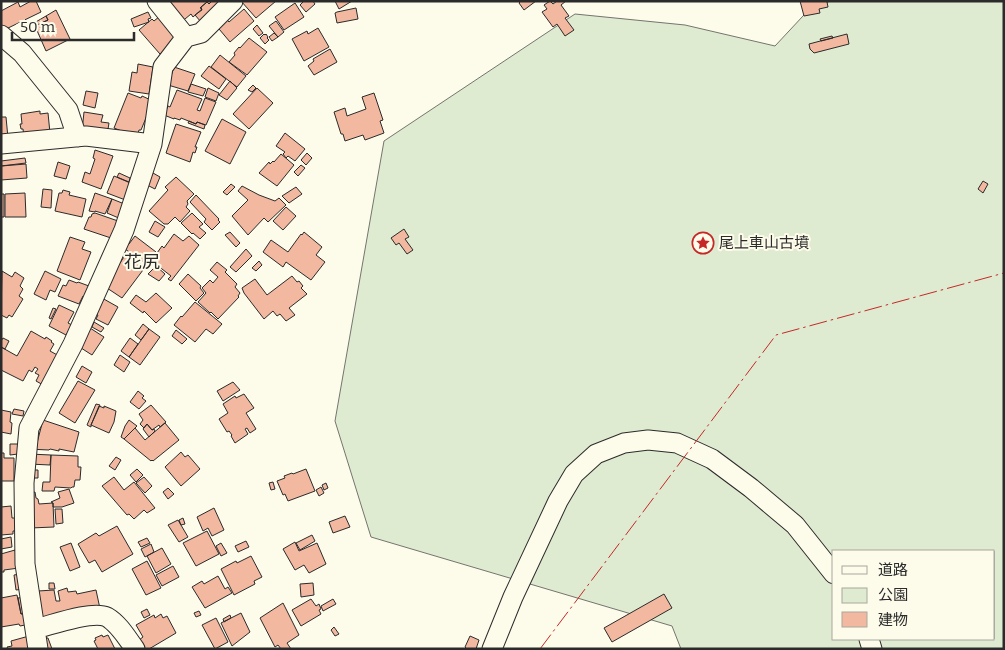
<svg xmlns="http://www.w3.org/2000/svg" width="1005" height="650" font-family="Bitter,'Noto Sans JP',serif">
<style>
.green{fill:#deebd1;stroke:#74746e;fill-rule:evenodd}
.building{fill:#f2b8a0;stroke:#2b2b2b}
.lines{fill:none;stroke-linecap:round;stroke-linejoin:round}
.minor-casing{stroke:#2b2b2b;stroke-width:21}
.minor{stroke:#fdfbea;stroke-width:19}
.power{stroke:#c62828;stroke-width:1;stroke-dasharray:18 4 2.5 4;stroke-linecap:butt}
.labels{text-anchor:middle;stroke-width:4;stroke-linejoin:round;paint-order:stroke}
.poi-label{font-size:15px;fill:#2b2b2b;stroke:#fdfbea;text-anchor:start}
.quarter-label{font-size:18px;fill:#2b2b2b;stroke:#fdfbea}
</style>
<rect width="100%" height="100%" fill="#fdfbea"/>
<path class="green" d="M817,1H1004V649H681L672,626L371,537L335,421L384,141L575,14L685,25L775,46ZM834,551H994V639H834Z"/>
<path class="building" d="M31,1H36L41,12L4,30L1,25V11L18,2L20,7Z
M160,1H212L209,4L207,2L200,8L202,9L193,17L191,14L179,24Z
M212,1H225L201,22L195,15L202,10L201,7L207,2L209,4Z
M241,1H276L256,18Z
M304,1H313L315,4L306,12L300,5Z
M335,1H352L339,9Z
M521,1H536L524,10L519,3Z
M550,1L553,4L557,1H566L561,5L569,16L565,18L574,30L565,36L557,24L553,27L542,12L547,9L544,5Z
M800,1H831L827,2L828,7L819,9L820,13L804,16Z
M295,3L304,17L284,30L275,17Z
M356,8L358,19L337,23L335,13L337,12Z
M244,9L254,21L230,42L214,23L223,15L229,22Z
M56,10L70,39L46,51L35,26L48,20L46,16Z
M148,12L151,18L148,19L149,22L134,27L131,19Z
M46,16L48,20L35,26L34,23Z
M160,16L177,41L160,54L139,30L152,19L154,21Z
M276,21L284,32L278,37L269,26Z
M257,25L263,33L259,36L253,29Z
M318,28L329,47L304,61L292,39L307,31L308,34Z
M274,33L278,37L272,41L269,37Z
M264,34L265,35L266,34L268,37L267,38L269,40L265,44L260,38Z
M847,34L849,44L814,53L810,49L809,44Z
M832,36L833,38L821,41L820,39Z
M249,38L267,52L247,75L229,62L235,55L234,53L239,47L240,48Z
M330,49L337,62L314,75L308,66L314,61L313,59Z
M220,55L246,76L237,87L211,67Z
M138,64L153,67L149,94L129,91L132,72L137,73Z
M209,66L226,79L219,89L201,76Z
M174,67L195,74L188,91L168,85Z
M230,81L237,88L227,100L219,95Z
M191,84L206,89L203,96L188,92Z
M253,85L256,88L252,92L248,90Z
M208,88L219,93L216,101L205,97Z
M257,88L273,103L249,129L233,114Z
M177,90L202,99L197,110L200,111L205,98L216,102L206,125L197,122L196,124L181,118L180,120L174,118V119L164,115L168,106L170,107Z
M86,91L98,93L95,108L83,105Z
M128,93L141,98L142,96L153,101L141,130H139L137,137L114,128Z
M374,93L383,120L380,121L384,133L365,140L363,135L345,141L343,134H341L334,112L345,108L347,116L366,109L362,97Z
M40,111V114L48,113L50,133L24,137L23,129H21L20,124H22L21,114Z
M84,112L103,115L101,122L109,123L107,135L82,131Z
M1,117H6L8,138H1Z
M222,119L246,132L230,164L205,151Z
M189,121L196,124L197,122L205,125L204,129L188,123Z
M176,124L201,132L195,147H197L195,153L193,152L190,162L166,153Z
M285,133L305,149L295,161L288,156L286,158L283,154L285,152L276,146Z
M95,150L113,156L101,189L82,182L85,172L90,174L95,159L93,158Z
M307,153L312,158L306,165L301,160Z
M281,154L294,165L277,186L259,173L269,162L270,164L273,161L274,162Z
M25,158L26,163L1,166V161Z
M58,162L70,166L66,179L54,176Z
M26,164L27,178L1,180V166Z
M301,165L305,168L298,176L294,172Z
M119,173L130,178L129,182L117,177Z
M153,173L160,177L155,189L147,185Z
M114,176L135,185L128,201L107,193Z
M176,177L194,194L187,201L188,204L186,207L190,211L180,222L175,217L168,224H164L149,211L168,190L165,187Z
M983,181L988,184L983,193L978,189Z
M231,184L235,187L227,195L223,192Z
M242,186L259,195L275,201L279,198L286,205L268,222L264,218L248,235L232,216L248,200L238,191Z
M296,187L302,194L289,203L282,196Z
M43,189L52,190L51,208L41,207Z
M63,190L70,192L69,195L86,199L82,217L55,211L59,193H62Z
M25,193L26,217H5V194Z
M95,193L112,199L105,214L95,211V212L89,211Z
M1,194H4V217H1Z
M196,195L219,219L218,220L220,222L212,230L204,222L206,219L190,202Z
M112,199L127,205L121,219L107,213Z
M286,207L296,216L283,230L273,221Z
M95,213L118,221L114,239L84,229L89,217H91L92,214Z
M192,213L203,224L199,227L206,233L200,239L193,233L192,234L181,223Z
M155,221L165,227L158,237L149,232Z
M404,229L409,237L405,239L413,250L407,254L399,243L396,245L391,238Z
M230,232L240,243L236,247L225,235Z
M304,232L322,247L316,255L325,262L311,280L286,262L283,267L263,252L271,240L288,252L301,234L302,235Z
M174,234L183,241L189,236L199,245L171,281L168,279L171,276L153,262L154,261L152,260L162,246L164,248Z
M135,236L156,252L147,264L122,247L126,242L129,244Z
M70,237L85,242L82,249L91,252L80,280L57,271Z
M246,249L252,256L236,272L230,267Z
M126,254L143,266V270L122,298L101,284L111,276Z
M259,261L262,265L256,271L252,268Z
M217,262L227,270L225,272L237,284L235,287L240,293L238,296L239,297L218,319L211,312L210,313L198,302L206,293L202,288L210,280L213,283L218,277L210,270Z
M156,266L165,274L159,281L148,274Z
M2,271L12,277L15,272L24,278L20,286L23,289L19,296L23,299L12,317L9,315L7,318L1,315Z
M45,271L61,279L55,292L50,290L46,300L34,294Z
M188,274L201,286L200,288L204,293L196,301L179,284Z
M292,276L297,282L299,281L303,286L301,288L307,294L289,308L295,315L286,321L280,314L277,316L273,311L264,319L244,293L242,288L255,279L267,295Z
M69,280L77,283L78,282L89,286L84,297L83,296L79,304L58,296L63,285L66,286Z
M156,293L172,308L156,323L144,311L143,313L130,303L136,295L146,302Z
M102,298L118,307L108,325L96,319L98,315L95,313Z
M195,302L222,324L213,334L206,329L195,342L174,325L181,316L182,317Z
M59,305L74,312L68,323L72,325L66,335L49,326Z
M53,308L56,309L51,319L49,318Z
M94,322L104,328L101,332L92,327Z
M143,324L149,329L141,340L135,335Z
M90,328L104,337L92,355L78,346Z
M149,329L160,337L140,365L129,357Z
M176,330L187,339L182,344L172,336Z
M31,331L45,339L46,337L52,341L51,342L54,344L50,351L61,357L45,386L36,381L39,375L35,373L38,369L35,367L32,372L29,370L23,381L1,370V347L17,356Z
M3,338L9,341L5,349L1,347V341Z
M130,338L138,344L129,357L121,351Z
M120,355L130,362L124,372L114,365Z
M82,366L92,372L86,383L76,377Z
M78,381L95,390L75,423L59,413Z
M233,382L240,390L223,401L217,391Z
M138,391L144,396L142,398L146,401L139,409L130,402Z
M244,394L254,408L246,413L256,429L250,433L247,428L245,429L248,434L235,443L231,436L232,435L229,431L227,432L219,419L228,413L223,404L235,396L236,398Z
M96,404L100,405L91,425V427L87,425Z
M151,405L166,422L160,427L159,425L152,430L147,424L144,428L140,424L143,420L139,414Z
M99,406L104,408V406L116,411L114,422L109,433L91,425Z
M14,409L24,411L23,416L12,414Z
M1,410L11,412L10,422L12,423L11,434L1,432Z
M43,420L79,432L74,452L59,449V451L50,449L49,450L27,449L37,443Z
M129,420L137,426L124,439L121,437L125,426Z
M165,423L179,440L153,461L152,460L151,461L124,439L135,428L145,440Z
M147,424L152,430L154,429L155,431L149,437L143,429Z
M10,444H18V454L10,455Z
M181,452L185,457L188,455L200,469L181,486L165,467Z
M1,453H4V458H14V481H1Z
M29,454L51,455L50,465L29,464Z
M51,455L78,456V467H81L80,480H75L74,487H72L71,488L55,487L54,491H42L43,482H50Z
M116,457L121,460L115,470L109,466Z
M137,469L143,475L136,482L130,475Z
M306,469L315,491L288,501L285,494L283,495L277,481L285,478L284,476L292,473L293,474Z
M27,470H38V478H27Z
M114,477L124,490L134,482L155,508L147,513L144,510L134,519L129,514L127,515L102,486Z
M144,477L152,486L145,493L136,483Z
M273,482L275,489L271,490L269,483Z
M326,483L328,488L324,490L322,485Z
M321,487L324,493L319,496L316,490Z
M168,488L174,494L168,499L163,492Z
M69,489L74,503L62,507H53V503L51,502L60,498L58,492Z
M35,492L36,498L38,499L39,504L53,503L54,527L30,528L29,493Z
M11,506L12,518H15L17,531H13V534L1,535V507Z
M214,508L224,530L212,536L208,528L203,531L197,517Z
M55,509H62L63,523L56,524Z
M345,516L350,527L333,533L329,522Z
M183,518L185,524L181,525L179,520Z
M178,520L188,537L179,542L168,525Z
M117,526L133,554L102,572L95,560L89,563L78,544L96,533L99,536Z
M207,531L219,554L196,566L183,543Z
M312,535L315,541L300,550L296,543Z
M11,537L12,547L1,549V539Z
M147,538L150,543L141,547L138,542Z
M246,541L249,547L238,552L235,546Z
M295,542L299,551L317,543L326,564L309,573L304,565L295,570L283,549Z
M71,543L80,567L70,571L60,547Z
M221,543L227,553L221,556L216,546Z
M151,544L154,552L145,557L141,549Z
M162,548L171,564L156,573L147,556Z
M15,550L19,568L4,570V572H1V554Z
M251,556L262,577L254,581L255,584L234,595L221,569L236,561L237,563Z
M147,561L161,588L146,595L132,569Z
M173,566L179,577L162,586L156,575Z
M20,574L23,589L16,590L14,575Z
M218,576L225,589L228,587L232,593L205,608L192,587L202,581L204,584Z
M49,583H54L55,589H49Z
M313,583L314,595L301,597L300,584Z
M67,588L68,592L76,591L77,594L96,590L102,618L39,623L38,591L54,590L56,601H60L58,591Z
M664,594L672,608L612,642L604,628Z
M17,595L21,614L28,612L30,624L20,626L19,624L1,627V598Z
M25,597L28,612L21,614L18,598Z
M311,599L316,606L319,604L321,609L319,610L321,614L301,626L292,610Z
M333,599L336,604L323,611L321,606Z
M283,603L299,635L287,643L291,649H281L278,645L275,647L260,618Z
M147,609L150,615L144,618L141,612Z
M199,611L201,615L196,617L194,613Z
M241,613L250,632L232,646L221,623Z
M161,614L163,618L167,616L176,633L149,649H144L139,640L143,637L136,625L154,615L155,618Z
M230,615L231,618L224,622L223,619Z
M216,618L228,642L215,649L202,625Z
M334,627L339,634L335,636L331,630Z
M102,635L103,637L108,635L115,649H98L94,641L96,640L95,638Z
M29,636L31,649H8L7,647L12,646L11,641Z
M470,636L479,640L476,649H467L465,647Z
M42,638H48L52,649H43Z"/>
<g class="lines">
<g class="minor-casing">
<path id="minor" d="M157,1L186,37
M1,35L22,53L68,110L77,137
M1,144L86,136L152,144
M35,629C52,625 92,610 107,617C119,624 127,638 135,649
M869,639L872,649
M38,649L25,564L24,483L29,428L73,344L124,230L152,144L163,67L186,37L201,33L233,1
M492,649L513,597L558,501L574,474L596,454L624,443L648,440L677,443L712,459L751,488L795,525L834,574"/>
</g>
<use href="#minor" class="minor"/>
<path class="power" d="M540,649L776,335L1004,273"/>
</g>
<defs>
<g id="sight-ring" transform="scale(1.125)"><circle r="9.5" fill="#fdfbea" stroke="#c62828" stroke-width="1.5"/><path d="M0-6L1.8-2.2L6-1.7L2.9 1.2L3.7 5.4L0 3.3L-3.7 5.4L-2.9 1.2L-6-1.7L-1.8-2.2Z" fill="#c62828"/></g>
</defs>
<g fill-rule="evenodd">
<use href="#sight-ring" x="703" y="243"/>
</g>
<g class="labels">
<g class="poi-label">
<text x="719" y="248">尾上車山古墳</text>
</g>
<g class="quarter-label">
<text x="142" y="268">花尻</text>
</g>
</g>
<rect width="1005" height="650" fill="none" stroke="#2b2b2b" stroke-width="5"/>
<rect x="832" y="550" width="162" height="90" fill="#fdfbea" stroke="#a9a89e"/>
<rect x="842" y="566" width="25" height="8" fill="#fdfbea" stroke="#a9a89e"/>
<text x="878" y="575" font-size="15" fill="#2b2b2b">道路</text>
<rect x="842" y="588" width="25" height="15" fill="#deebd1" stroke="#a9a89e"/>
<text x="878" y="600" font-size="15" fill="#2b2b2b">公園</text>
<rect x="842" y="612" width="25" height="15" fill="#f2b8a0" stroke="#a9a89e"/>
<text x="878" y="625" font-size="15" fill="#2b2b2b">建物</text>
<path d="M12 32v8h122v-8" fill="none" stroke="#2b2b2b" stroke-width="2.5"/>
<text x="20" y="32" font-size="15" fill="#2b2b2b" stroke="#fdfbea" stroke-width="4" paint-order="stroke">50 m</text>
</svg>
